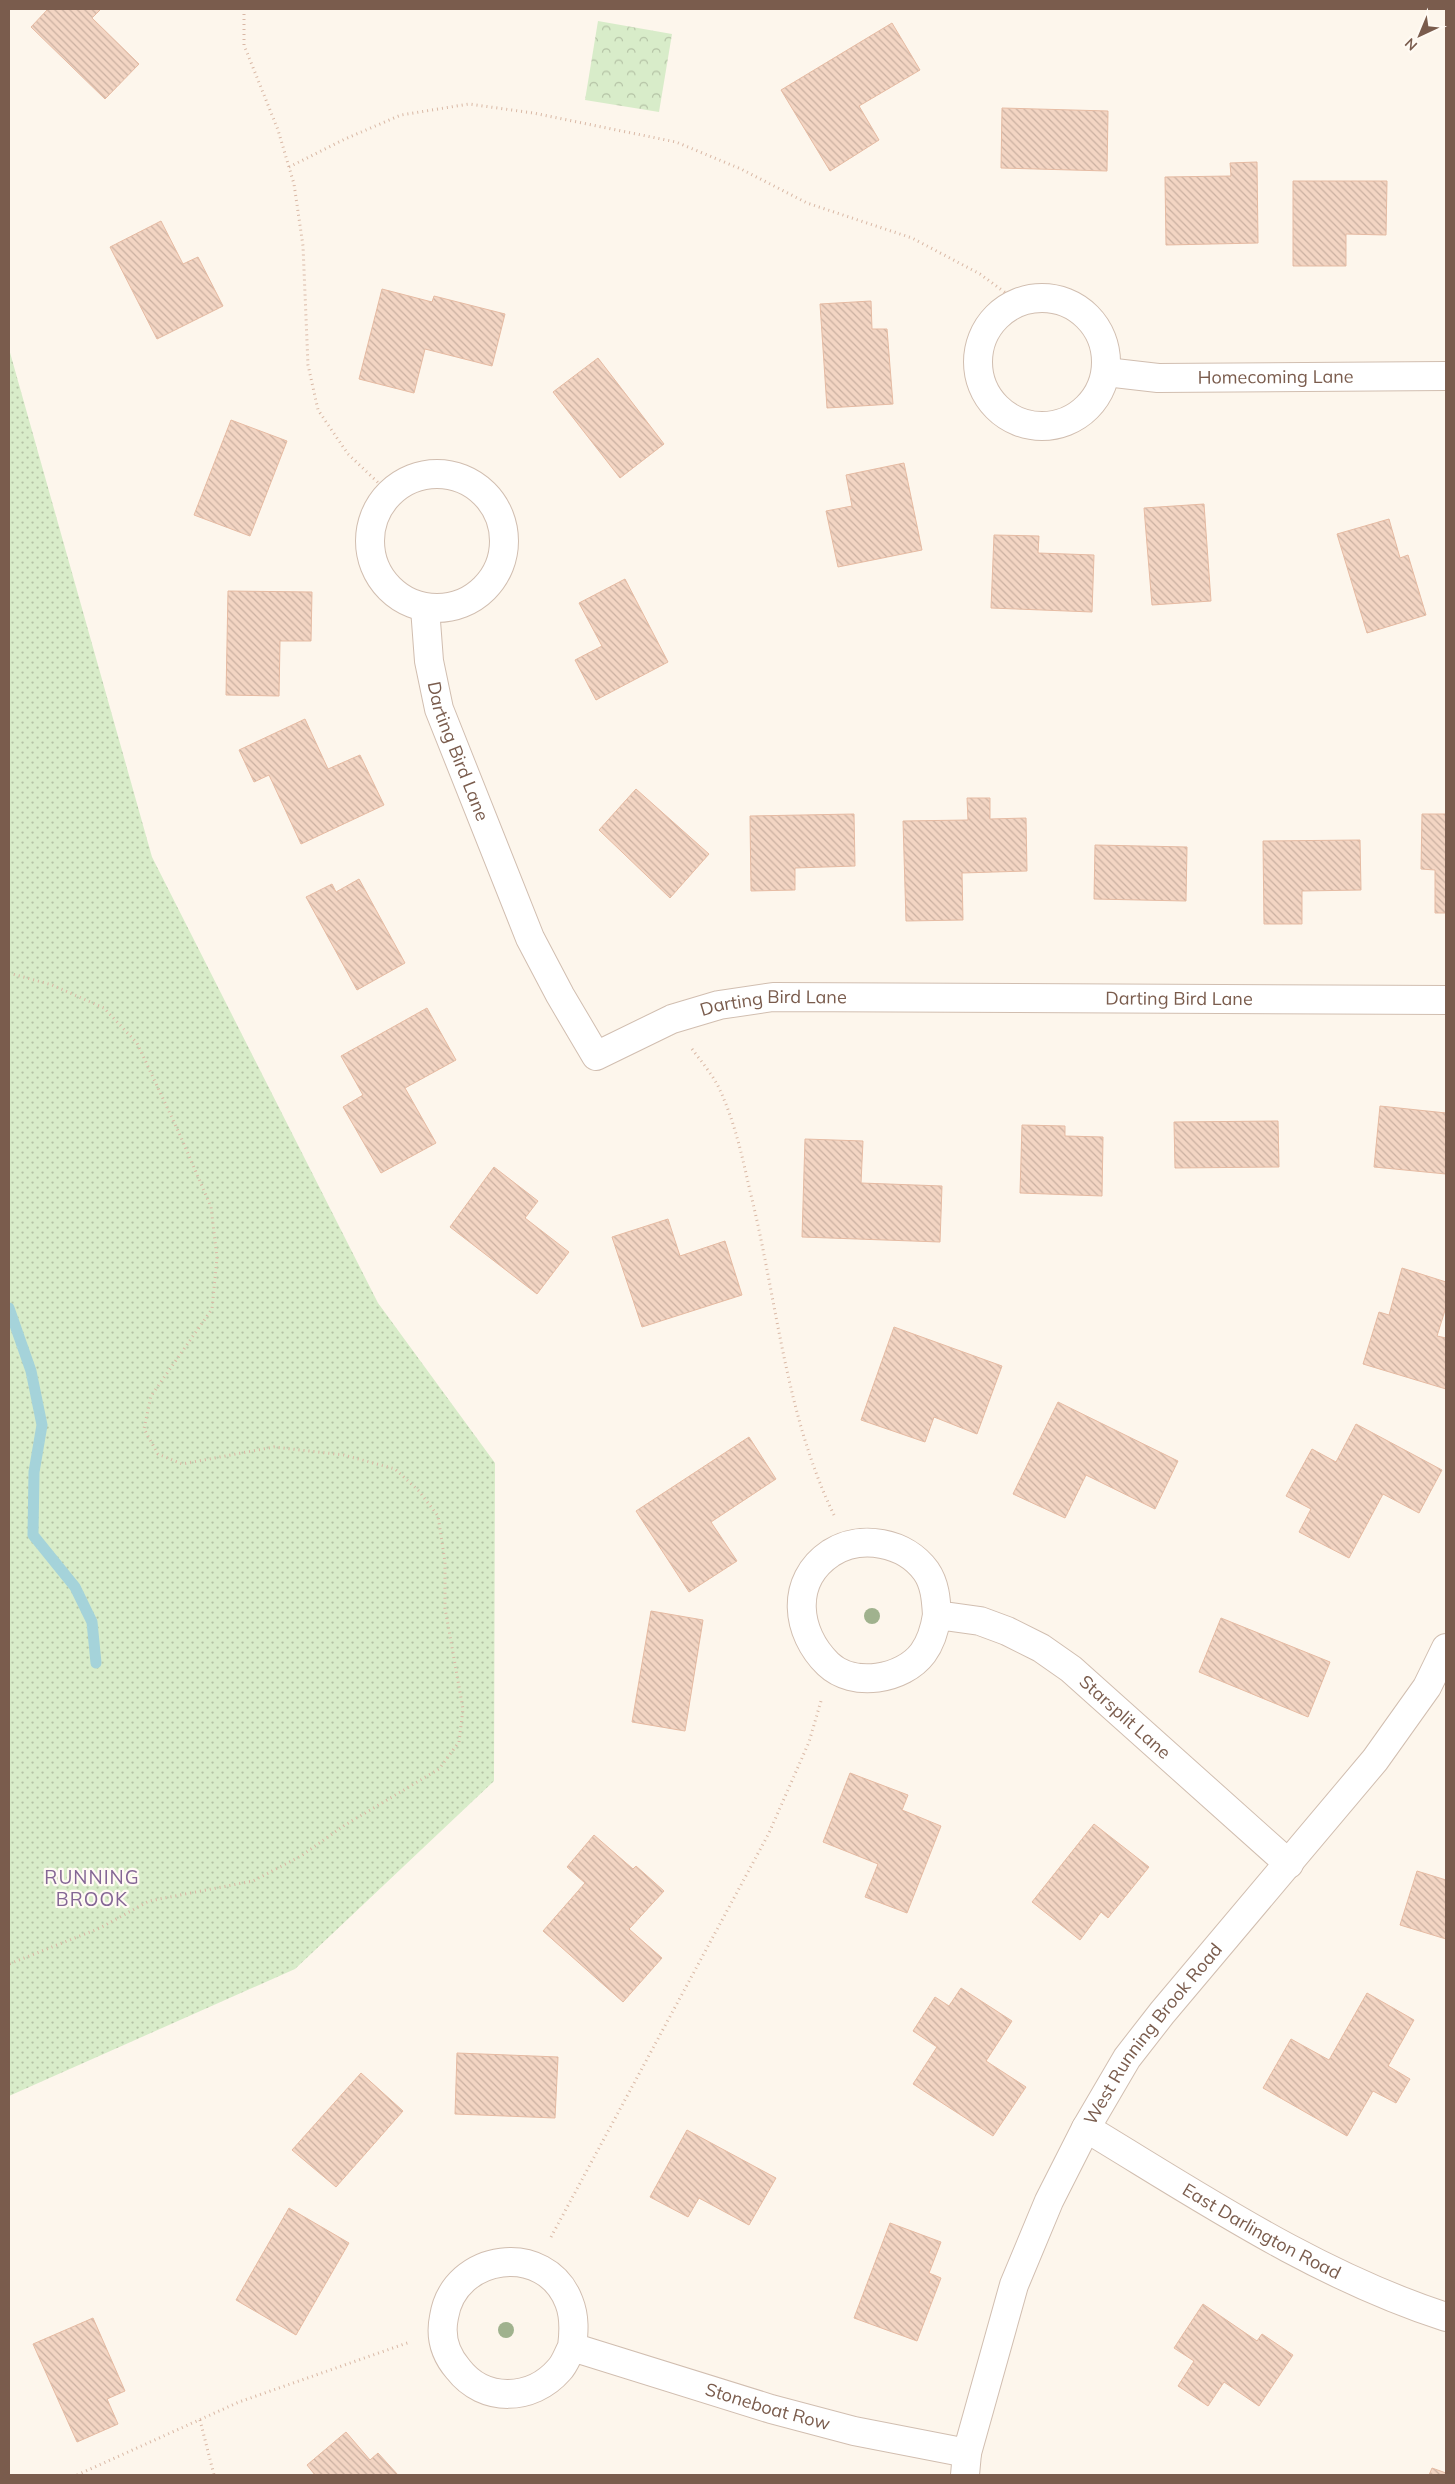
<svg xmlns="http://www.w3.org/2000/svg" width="1455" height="2484" font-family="Mulish,sans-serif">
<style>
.grass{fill:url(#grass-dots)}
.park{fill:url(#park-crowns)}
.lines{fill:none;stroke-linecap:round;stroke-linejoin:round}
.stream{stroke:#a5d3da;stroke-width:11}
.building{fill:url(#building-back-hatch);stroke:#e6bba3}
.minor-casing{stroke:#d1beb0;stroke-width:30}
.path{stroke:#d9b8a5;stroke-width:3;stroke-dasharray:1 4;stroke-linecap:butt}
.minor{stroke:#fff;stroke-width:28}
.tree{fill:#a0b28e}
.labels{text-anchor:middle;stroke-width:4.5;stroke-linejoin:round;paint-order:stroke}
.street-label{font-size:18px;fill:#7a5c4d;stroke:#fffaf3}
.neighbourhood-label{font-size:19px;letter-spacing:1px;fill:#846695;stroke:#fffaf3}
</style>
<defs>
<pattern id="grass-dots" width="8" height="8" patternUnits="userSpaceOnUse" patternTransform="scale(1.25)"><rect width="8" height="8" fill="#d8ecc9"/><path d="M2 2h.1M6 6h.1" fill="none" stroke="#b4c2a5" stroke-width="1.8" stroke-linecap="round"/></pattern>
<pattern id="park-crowns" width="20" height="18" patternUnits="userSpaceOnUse" patternTransform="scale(1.25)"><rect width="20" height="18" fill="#d8ecc9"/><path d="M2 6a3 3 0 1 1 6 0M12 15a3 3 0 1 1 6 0" fill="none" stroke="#b4c2a5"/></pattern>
<pattern id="building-back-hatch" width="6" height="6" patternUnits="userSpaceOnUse" patternTransform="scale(1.25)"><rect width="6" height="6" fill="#f3d5c3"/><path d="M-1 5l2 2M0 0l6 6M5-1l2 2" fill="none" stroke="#cab0a1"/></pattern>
</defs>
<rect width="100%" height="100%" fill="#fdf6ec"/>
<path class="grass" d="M9,349L152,857L378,1303L495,1463L494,1781L295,1969L9,2096Z"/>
<path class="park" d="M598,21L672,34L659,112L585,100Z"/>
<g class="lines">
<path class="stream" d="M9,1308L31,1371L42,1425L34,1472L33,1535L75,1587L92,1622L96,1663"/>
</g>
<path class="building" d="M48,9H101L92,18L139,64L105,99L31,27Z
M892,23L920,70L859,106L879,140L830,171L781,90Z
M1002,108L1108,111L1107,171L1001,168Z
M1257,162L1258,243L1166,245L1165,177L1231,176L1230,163Z
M1293,181H1387L1386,235L1346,234V266H1293Z
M161,221L183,264L198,257L223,306L157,339L110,247Z
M382,289L432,302L434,296L505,314L492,366L425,349L414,393L359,379Z
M871,301L872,329H887L893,404L827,408L820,304Z
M598,358L664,444L620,478L553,392Z
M231,420L287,441L250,536L194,515Z
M904,463L922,550L838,567L826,511L852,506L846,475Z
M1204,504L1211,601L1152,605L1144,508Z
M1389,519L1400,558L1408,555L1426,615L1367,633L1337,534Z
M994,535L1039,536L1038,553L1094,555L1092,612L991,608Z
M625,579L668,662L596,700L575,660L602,646L579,603Z
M228,591L312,592L311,641H280L279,696L226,695Z
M305,719L328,769L360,755L384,805L301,844L269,775L254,782L239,750Z
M636,789L709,854L670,898L599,830Z
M967,798H990V819L1026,818L1027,871L962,873L963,920L906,921L903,821L968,820Z
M854,814L855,866L795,868V890L751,891L750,816Z
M1422,814H1446V913H1435V870L1421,869Z
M1360,840L1361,890L1302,891V924H1264L1263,841Z
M1095,845L1187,847L1186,901L1094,899Z
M359,879L405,963L357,990L306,897L332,884L336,892Z
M427,1008L456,1060L405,1088L436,1143L381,1173L343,1107L363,1095L341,1056Z
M1380,1106L1446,1113V1174L1374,1167Z
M1278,1121L1279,1167L1175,1168L1174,1122Z
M1022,1125L1065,1126V1136L1103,1137L1102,1196L1020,1193Z
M805,1139L863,1141L861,1183L942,1186L940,1242L802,1237Z
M494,1167L538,1201L525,1218L569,1252L537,1294L450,1227Z
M668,1219L680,1256L725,1241L742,1295L642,1327L612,1237Z
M1402,1268L1446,1282V1307L1437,1336L1446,1338V1389L1363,1364L1379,1312L1389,1315Z
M894,1327L1002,1366L977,1434L934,1417L925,1442L861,1420Z
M1058,1402L1178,1461L1155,1509L1086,1475L1065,1518L1013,1494Z
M1356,1424L1442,1470L1419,1513L1383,1494L1349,1558L1299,1532L1311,1509L1286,1496L1312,1449L1336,1462Z
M749,1437L776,1479L711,1522L737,1561L689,1592L636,1511Z
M651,1611L703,1620L685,1731L632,1722Z
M1221,1618L1330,1662L1308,1717L1199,1672Z
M850,1773L908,1795L902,1810L941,1826L907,1913L865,1897L878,1864L823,1842Z
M1094,1824L1149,1867L1108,1918L1101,1912L1080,1940L1032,1902Z
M594,1835L633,1869L636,1866L664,1891L629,1929L662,1958L623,2002L543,1931L585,1883L567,1867Z
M1417,1871L1446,1880V1939L1400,1925Z
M961,1988L1012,2021L986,2061L1026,2087L993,2136L913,2084L937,2047L913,2031L935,1997L949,2006Z
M1367,1993L1414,2020L1388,2066L1410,2079L1396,2103L1373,2091L1347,2136L1263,2088L1291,2039L1329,2060Z
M457,2053L558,2057L555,2118L455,2114Z
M361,2073L403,2111L336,2187L292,2150Z
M687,2130L776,2178L749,2225L699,2198L688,2217L650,2197Z
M289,2208L349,2243L296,2335L236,2300Z
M890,2223L941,2242L929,2273L941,2278L917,2341L854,2318Z
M1203,2304L1257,2341L1262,2334L1293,2355L1259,2406L1224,2382L1208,2406L1178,2386L1194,2361L1174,2348Z
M93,2318L125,2391L107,2399L118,2424L77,2442L33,2344Z
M346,2432L370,2460L378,2453L398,2475H315L307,2465Z
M1432,2468L1446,2473V2475H1429Z"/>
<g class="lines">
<g class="minor-casing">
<g id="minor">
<circle cx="1042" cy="362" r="64"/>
<path id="s1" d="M1106,372L1158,378L1446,376"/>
<circle cx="437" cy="541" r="67"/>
<path id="s2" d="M425,608L429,661L439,709L530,938L560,995L596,1056L672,1019L719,1005L773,997L1446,1000"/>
<path id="s3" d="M937,1615C935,1628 931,1642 923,1653C903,1680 853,1688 828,1664C796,1633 789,1581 831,1553C861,1534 905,1542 926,1571C935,1584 936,1599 937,1615L980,1621L1007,1631L1041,1648L1071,1669L1289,1864"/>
<path id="s4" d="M1086,2128C1202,2198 1316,2275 1446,2317"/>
<path id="s5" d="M572,2347C574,2332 575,2317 569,2302C546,2241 454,2253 444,2317C440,2336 445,2354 458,2369C484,2403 532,2401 559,2370C565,2364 568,2354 572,2347L771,2409L854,2431L967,2453"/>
<path id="s6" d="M965,2475L967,2453L1014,2285L1049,2201L1086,2128L1127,2058L1162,2013L1375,1760L1427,1687L1446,1648"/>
</g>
</g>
<path class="path" d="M244,9V45L278,130L294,184L303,246L308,365L318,410L348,454L389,493
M289,167L345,139L401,115L469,104L533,113L676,142L741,169L807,203L912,238L980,274L1018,302
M9,973L52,985L104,1008L137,1043L180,1135L211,1207L217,1258L212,1309L151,1396L144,1429L158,1454L182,1464L274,1447L344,1455L395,1469L419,1491L438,1516L445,1562V1608L463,1709L459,1742L439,1769L345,1825L301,1856L253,1881L149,1901L100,1928L9,1964
M692,1049C701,1061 711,1073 718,1086C734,1119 742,1155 750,1191C777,1299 785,1414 834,1515
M551,2237L769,1833L809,1742L821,1701
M200,2420L214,2475
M77,2475L239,2402L410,2342"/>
<use href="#minor" class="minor"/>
</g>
<g class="tree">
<circle cx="872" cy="1616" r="8"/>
<circle cx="506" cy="2330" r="8"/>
</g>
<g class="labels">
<g class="street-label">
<text dy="6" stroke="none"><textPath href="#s1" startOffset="170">Homecoming Lane</textPath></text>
<text dy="6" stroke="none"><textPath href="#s2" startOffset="148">Darting Bird Lane</textPath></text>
<text dy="6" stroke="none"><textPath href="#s2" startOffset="1078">Darting Bird Lane</textPath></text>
<text dy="6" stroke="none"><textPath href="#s2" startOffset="672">Darting Bird Lane</textPath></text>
<text dy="6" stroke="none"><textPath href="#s3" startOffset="646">Starsplit Lane</textPath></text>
<text dy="6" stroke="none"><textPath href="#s6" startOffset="485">West Running Brook Road</textPath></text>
<text dy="6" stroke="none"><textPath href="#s4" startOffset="204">East Darlington Road</textPath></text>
<text dy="6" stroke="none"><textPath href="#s5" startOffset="618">Stoneboat Row</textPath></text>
</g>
<g class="neighbourhood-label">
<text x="92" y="1884">RUNNING<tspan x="92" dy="22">BROOK</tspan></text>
</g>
</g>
<rect width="1455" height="2484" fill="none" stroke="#7a5c4d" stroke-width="20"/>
<g transform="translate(1420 35) rotate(224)" stroke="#fffaf3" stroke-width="4" paint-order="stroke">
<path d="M0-4L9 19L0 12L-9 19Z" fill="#7a5c4d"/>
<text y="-8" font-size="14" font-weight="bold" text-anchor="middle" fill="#7a5c4d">N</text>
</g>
</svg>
